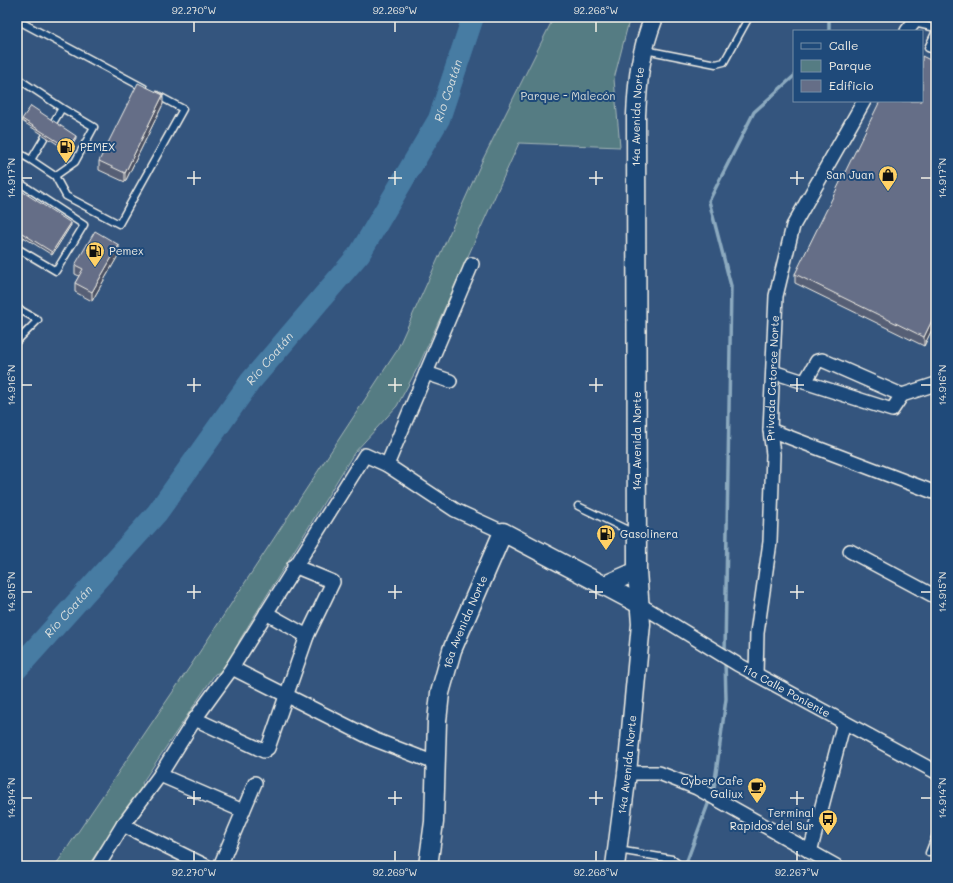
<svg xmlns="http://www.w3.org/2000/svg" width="953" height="883" font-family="Mali,sans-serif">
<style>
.green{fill:#557c83;stroke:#a4b6b6}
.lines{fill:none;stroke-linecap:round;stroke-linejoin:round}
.stream{stroke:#8caabf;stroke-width:3.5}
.river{stroke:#467ba3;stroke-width:22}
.service-casing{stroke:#f4f1e8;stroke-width:9}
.minor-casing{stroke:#f4f1e8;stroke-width:16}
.secondary-casing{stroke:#f4f1e8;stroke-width:21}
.service{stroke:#1f4a7a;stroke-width:6}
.minor{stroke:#1f4a7a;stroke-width:13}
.secondary{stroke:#1f4a7a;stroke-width:18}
.wall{fill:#575f74;stroke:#f4f1e8}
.shaded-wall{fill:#474d5e;stroke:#f4f1e8}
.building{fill:#656e87;stroke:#f4f1e8}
.ticks{fill:none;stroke:#f4f1e8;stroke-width:1.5}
.labels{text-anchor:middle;stroke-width:4;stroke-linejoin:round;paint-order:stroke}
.park-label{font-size:11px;fill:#dcdfd9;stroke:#1f4a7a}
.street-label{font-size:11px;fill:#f4f1e8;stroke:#1f4a7a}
.poi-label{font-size:11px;fill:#f4f1e8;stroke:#1f4a7a;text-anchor:start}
.water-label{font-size:12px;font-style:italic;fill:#dadfde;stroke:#1f4a7a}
.neatline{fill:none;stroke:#f4f1e8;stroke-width:1.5}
.ticks-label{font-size:10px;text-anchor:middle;fill:#f4f1e8}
</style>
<rect width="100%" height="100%" fill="#34557e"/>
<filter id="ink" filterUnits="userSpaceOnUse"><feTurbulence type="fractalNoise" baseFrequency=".025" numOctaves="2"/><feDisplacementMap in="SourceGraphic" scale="8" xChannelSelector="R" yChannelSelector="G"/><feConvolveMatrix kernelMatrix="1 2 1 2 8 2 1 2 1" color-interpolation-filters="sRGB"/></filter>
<g filter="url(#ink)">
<path class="green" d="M554,17H630L614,79L620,147L519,143L419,365L397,406L354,453L239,641C239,661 233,668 215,674L142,783L146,792L130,814L124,812L88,866H55L193,662L396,352L483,159Z"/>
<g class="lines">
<path class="stream" d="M829,17V31
M725,653L731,286L709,201L754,112L794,76
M685,866L714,788L726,699L725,660"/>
<path class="river" id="s1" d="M17,669L157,513L250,382L360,253L439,119L473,17"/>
<g class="service-casing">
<path id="service" d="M17,20L144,88
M914,23L936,28
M936,31L928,48L936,51
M645,50L716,64L724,62L749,17
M17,78L62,108L31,160L17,152
M31,160L55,176L66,196L119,224L183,109L157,95
M55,176L75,162L94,127L62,108
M17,181L84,225L56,271L17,248
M17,241L25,229
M17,308L38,320L17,341
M578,506L634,533
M618,850L672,859L681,866
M929,853L936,835"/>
</g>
<g class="minor-casing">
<g id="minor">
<path d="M907,31L918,17"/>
<path d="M773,372L892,410L902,395L936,384"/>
<path d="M426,373L450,381"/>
<path d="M805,382L817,361L822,360L902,395"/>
<path d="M770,430L936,493"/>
<path d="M387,465L472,264"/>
<path d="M850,551L936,597"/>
<path id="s2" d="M639,604L737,664L936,772"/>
<path d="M266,613L307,636"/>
<path d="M232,668L373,739L435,763"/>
<path id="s3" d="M756,674L757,633L770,542L773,454L770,430L776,296L793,226L864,101"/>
<path d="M195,719L264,751L268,748L307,636L333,582L294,566"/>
<path d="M627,773H659L697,788L836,866"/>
<path d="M160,775L243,811"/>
<path d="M123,825L206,866"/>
<path d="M810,852L844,722"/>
<path d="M98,866L123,825L160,775L195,719L232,668L365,455L387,465L455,510L503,532"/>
<path d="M220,866L255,783"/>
</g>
</g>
<g class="secondary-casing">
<g id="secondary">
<path d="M605,585L637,571"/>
<path id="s4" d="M428,866L434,822L437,721L440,693L452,650L503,532L639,604"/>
<path id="s5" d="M615,866L627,773L641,624L637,571L636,115C638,77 640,53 654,17"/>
</g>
</g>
<use href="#service" class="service"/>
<use href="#minor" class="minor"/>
<use href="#secondary" class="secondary"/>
</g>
<path class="wall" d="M936,63V321L924,346L795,283V274Z
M163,104L125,182L99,170V161Z
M22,119L76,138L68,151L22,121Z
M17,188L71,225L52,255L17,233Z
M119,254L92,301L75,292V283L79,276L75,274V265Z"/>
<path class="shaded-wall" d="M163,95V104L125,182V173Z
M76,136V138L68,151V148Z
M71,223V225L52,255V252Z
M119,245V254L92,301V292Z
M936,312V321L924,346V337Z"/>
<path class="building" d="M922,56L936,63V312L924,337L795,274L880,101H922Z
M138,83L163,95L125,173L99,161Z
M31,106L76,136L68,148L22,119Z
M17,188L71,223L52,252L17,230Z
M95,231L119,245L92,292L75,283L83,269L75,265Z"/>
</g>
<path class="ticks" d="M194,22V32M395,22V32M596,22V32M194,171V185M395,171V185M596,171V185M797,171V185M22,178H32M187,178H201M388,178H402M589,178H603M790,178H804M921,178H931M194,378V392M395,378V392M596,378V392M797,378V392M22,385H32M187,385H201M388,385H402M589,385H603M790,385H804M921,385H931M194,585V599M395,585V599M596,585V599M797,585V599M22,592H32M187,592H201M388,592H402M589,592H603M790,592H804M921,592H931M194,791V805M395,791V805M596,791V805M797,791V805M22,798H32M187,798H201M388,798H402M589,798H603M790,798H804M921,798H931M194,851V861M395,851V861M596,851V861M797,851V861"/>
<defs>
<g id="fuel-pin" transform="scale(1)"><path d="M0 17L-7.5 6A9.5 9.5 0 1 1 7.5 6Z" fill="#ffd166" stroke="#1f4a7a"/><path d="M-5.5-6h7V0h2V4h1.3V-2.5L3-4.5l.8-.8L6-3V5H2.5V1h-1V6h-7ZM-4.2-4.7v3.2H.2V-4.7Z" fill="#111"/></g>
<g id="shop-pin" transform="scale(1)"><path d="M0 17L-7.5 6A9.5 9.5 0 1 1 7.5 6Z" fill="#ffd166" stroke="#1f4a7a"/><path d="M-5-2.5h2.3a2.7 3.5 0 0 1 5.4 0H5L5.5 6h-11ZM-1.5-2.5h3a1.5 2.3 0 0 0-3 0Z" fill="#111"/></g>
<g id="cafe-pin" transform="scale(1)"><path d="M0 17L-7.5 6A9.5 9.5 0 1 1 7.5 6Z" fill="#ffd166" stroke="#1f4a7a"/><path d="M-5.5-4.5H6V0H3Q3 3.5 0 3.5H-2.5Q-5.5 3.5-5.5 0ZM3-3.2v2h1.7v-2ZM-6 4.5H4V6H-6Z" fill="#111"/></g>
<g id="bus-pin" transform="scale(1)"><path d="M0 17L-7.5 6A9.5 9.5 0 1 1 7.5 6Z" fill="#ffd166" stroke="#1f4a7a"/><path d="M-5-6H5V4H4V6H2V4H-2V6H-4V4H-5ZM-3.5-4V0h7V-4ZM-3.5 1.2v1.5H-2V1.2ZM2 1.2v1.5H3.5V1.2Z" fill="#111"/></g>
</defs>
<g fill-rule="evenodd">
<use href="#fuel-pin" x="66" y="147"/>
<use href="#shop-pin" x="888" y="175"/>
<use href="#fuel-pin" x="95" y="251"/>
<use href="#fuel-pin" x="606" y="534"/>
<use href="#cafe-pin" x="757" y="787"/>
<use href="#bus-pin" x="828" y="819"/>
</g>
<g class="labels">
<g class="park-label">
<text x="568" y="100">Parque - Malecón</text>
</g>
<g class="street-label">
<text dy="4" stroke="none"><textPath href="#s5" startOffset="751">14a Avenida Norte</textPath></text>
<text dy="4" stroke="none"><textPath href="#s3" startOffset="297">Privada Catorce Norte</textPath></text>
<text transform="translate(637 441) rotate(-90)" y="4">14a Avenida Norte</text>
<text dy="4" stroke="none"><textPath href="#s4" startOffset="249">16a Avenida Norte</textPath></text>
<text dy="4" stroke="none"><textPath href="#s2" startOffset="171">11a Calle Poniente</textPath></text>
<text dy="4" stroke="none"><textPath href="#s5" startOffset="102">14a Avenida Norte</textPath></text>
</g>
<g class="poi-label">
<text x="80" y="151">PEMEX</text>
<text x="874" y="179" text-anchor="end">San Juan</text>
<text x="109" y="255">Pemex</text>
<text x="620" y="538">Gasolinera</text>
<text x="743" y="785" text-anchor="end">Cyber Cafe<tspan x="743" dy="13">Galiux</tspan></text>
<text x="814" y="817" text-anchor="end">Terminal<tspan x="814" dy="13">Rapidos del Sur</tspan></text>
</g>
<g class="water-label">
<text dy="4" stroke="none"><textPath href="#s1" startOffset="725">Río Coatán</textPath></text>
<text dy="4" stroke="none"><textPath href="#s1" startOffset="401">Río Coatán</textPath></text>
<text dy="4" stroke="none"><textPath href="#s1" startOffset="77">Río Coatán</textPath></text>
</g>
</g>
<rect width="953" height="883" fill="none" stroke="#1f4a7a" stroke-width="44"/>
<rect x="793" y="30" width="130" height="72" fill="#1f4a7a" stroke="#748da6"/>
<rect x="801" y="43" width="20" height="6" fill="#1f4a7a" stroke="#748da6"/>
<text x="829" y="50" font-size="12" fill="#f4f1e8">Calle</text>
<rect x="801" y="60" width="20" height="12" fill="#557c83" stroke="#748da6"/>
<text x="829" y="70" font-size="12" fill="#f4f1e8">Parque</text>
<rect x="801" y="80" width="20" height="12" fill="#656e87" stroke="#748da6"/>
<text x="829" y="90" font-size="12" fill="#f4f1e8">Edificio</text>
<rect x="22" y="22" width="909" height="839" class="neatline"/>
<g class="ticks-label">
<text x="194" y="14">92.270°W</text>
<text x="395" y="14">92.269°W</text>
<text x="596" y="14">92.268°W</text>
<text transform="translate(11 178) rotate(-90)" y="4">14.917°N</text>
<text transform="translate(942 178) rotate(-90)" y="4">14.917°N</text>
<text transform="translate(11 385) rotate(-90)" y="4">14.916°N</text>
<text transform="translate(942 385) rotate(-90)" y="4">14.916°N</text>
<text transform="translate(11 592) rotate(-90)" y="4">14.915°N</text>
<text transform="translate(942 592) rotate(-90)" y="4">14.915°N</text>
<text transform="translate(11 798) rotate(-90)" y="4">14.914°N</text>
<text transform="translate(942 798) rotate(-90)" y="4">14.914°N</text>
<text x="194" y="876">92.270°W</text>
<text x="395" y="876">92.269°W</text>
<text x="596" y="876">92.268°W</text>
<text x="797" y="876">92.267°W</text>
</g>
</svg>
